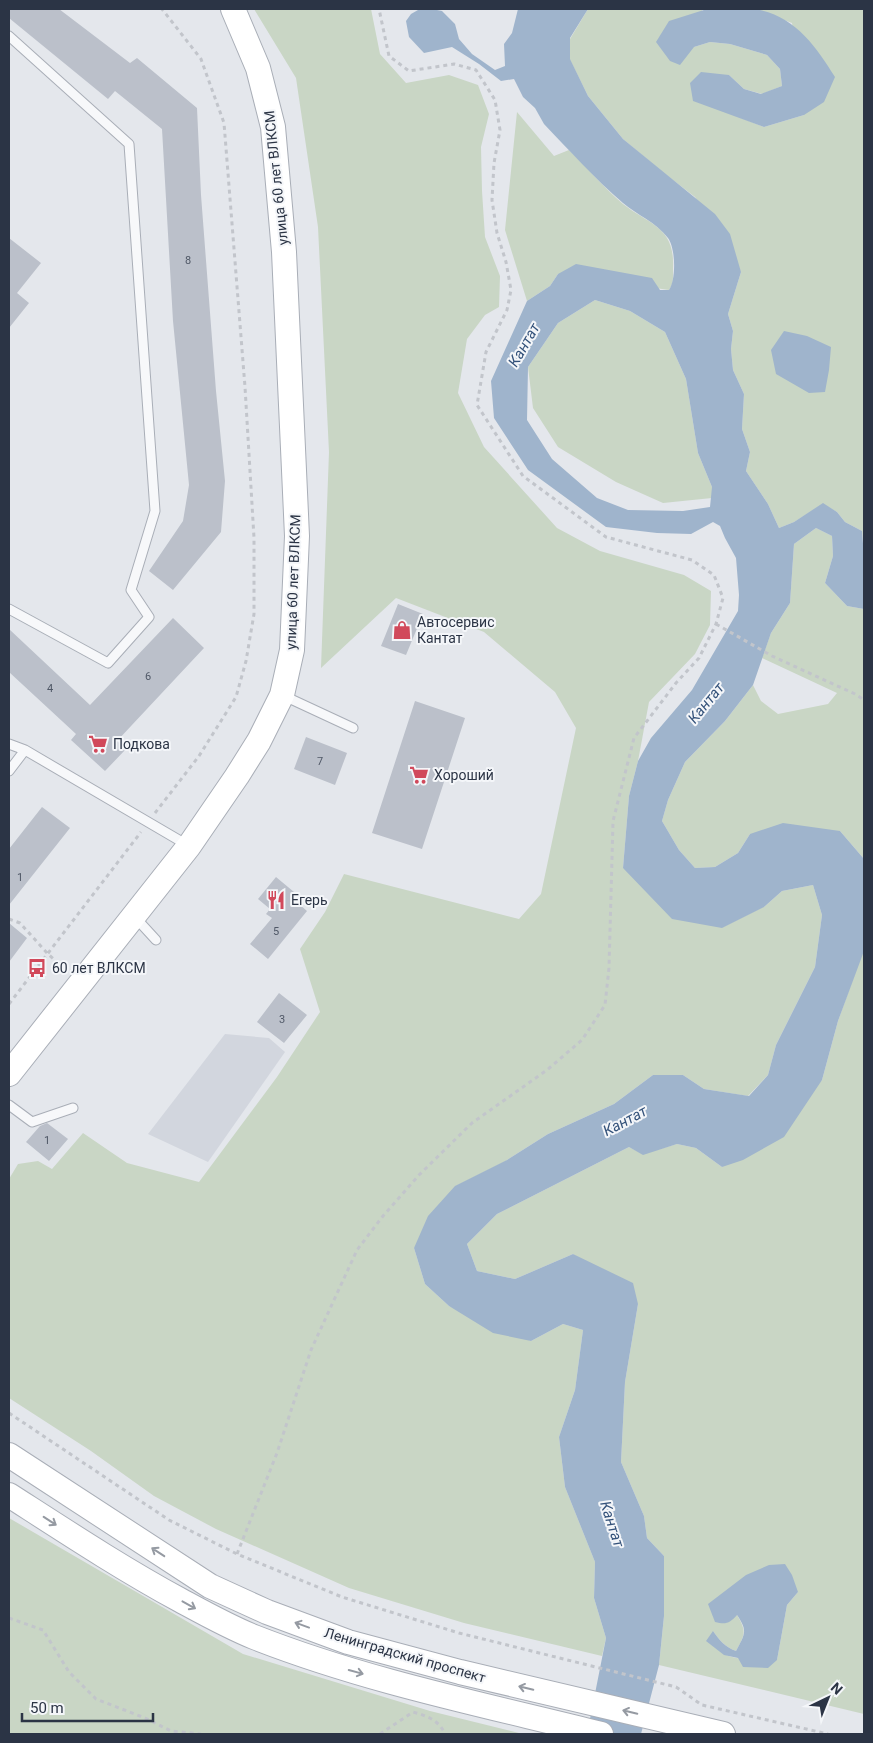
<svg xmlns="http://www.w3.org/2000/svg" width="873" height="1743" font-family="Roboto,sans-serif">
<style>
.built{fill:#d2d6de}
.green{fill:#c9d6c5;fill-rule:evenodd}
.water{fill:#9fb4cc;fill-rule:evenodd}
.building{fill:#bbc0ca}
.lines{fill:none;stroke-linecap:round;stroke-linejoin:round}
.lane-casing{stroke:#a9aeb7;stroke-width:11}
.secondary-casing{stroke:#a9aeb7;stroke-width:26}
.path{stroke:#c2c5cb;stroke-width:3;stroke-dasharray:4 4;stroke-linecap:butt}
.lane{stroke:#f7f8fa;stroke-width:9}
.secondary{stroke:#fff;stroke-width:24}
.oneway{stroke:#959aa2}
.labels{text-anchor:middle;stroke-width:4;stroke-linejoin:round;paint-order:stroke}
.number-label{font-size:11px;fill:#4f5766}
.street-label{font-size:14px;fill:#2b3445;stroke:#f4f6f9}
.poi-label{font-size:14px;fill:#2b3445;stroke:#f4f6f9;text-anchor:start}
.water-label{font-size:15px;font-style:italic;fill:#34527a;stroke:#f4f6f9}
</style>
<rect width="100%" height="100%" fill="#e4e7ec"/>
<path class="built" d="M225,1034L269,1038L285,1052L208,1162L148,1134Z"/>
<path class="green" d="M254,9H371L380,54L406,83L449,75L478,85L489,114L481,147L482,191L485,237L500,276L499,307L485,315L467,339L458,393L484,447L557,528L600,551L684,575L711,591L710,625L695,654L649,702L638,761L629,796L623,868L764,907L782,891L813,885L822,915L815,967L776,1045L768,1075L748,1096L704,1089L683,1075H653L614,1104L548,1134L507,1160L414,1248L425,1284L449,1306L531,1341L563,1324L583,1330L575,1390L559,1437L565,1487L595,1562L594,1598L606,1638L602,1656L464,1623L349,1588L216,1529L154,1496L91,1451L9,1398V1179L18,1164L38,1161L52,1169L83,1133L127,1163L199,1182L277,1077L320,1012L300,949L325,912L344,874L519,919L541,894L576,728L555,692L484,632L396,598L321,668L329,452L318,227L296,78Z
M588,9H707L702,10L694,47L710,42L730,44L767,55L780,69L782,86L762,94L744,89L729,75L736,116L764,127L804,115L792,23L755,9H864V556L862,531L845,522L837,512L823,504L794,522L779,528L768,504L746,471L750,452L742,429L744,394L733,370L731,349L733,331L728,314L741,272L695,197L660,170L623,139L588,96L570,60V39Z
M517,112L554,156L569,150C587,167 604,188 623,204C650,225 675,227 673,268C673,277 674,283 669,290L558,274L550,286L527,301L505,230Z
M595,300L630,311L665,332L686,379L698,453L712,487V498L663,503L616,482L558,447L533,408L528,367L558,323Z
M816,528L832,536L833,556L825,583L847,606L864,609V859L840,831L750,834L738,853L715,867L695,868L679,850L662,821L668,800L685,762L725,721L753,685L761,701L778,714L828,704L837,693L762,658L771,633L790,603L794,544Z
M864,948V1714L659,1665L664,1616V1556L647,1538L644,1516L621,1462L625,1382L638,1304L573,1254L515,1279L477,1271L467,1244L497,1214L629,1147L643,1154L677,1144L696,1148L722,1167L822,1080L838,1021ZM798,1592L787,1605L777,1660C762,1659 729,1662 719,1650C715,1646 715,1637 713,1631C720,1641 725,1647 736,1651C745,1634 747,1632 737,1615Z
M9,1518L243,1654L430,1711L523,1734H9Z"/>
<path class="water" d="M432,9L442,11L455,24L459,39L472,54L495,70L505,66L504,44L512,33L518,9H588L570,38V59L588,96L623,139L715,214L730,234L741,272L728,314L733,331L731,349L733,370L744,394L742,429L750,452L746,471L768,504L779,528L794,522L823,503L837,512L845,522L862,531L864,556V609L847,606L825,583L833,556L832,536L816,528L794,544L790,603L771,633L753,685L725,721L685,762L668,800L662,821L679,850L695,868L715,867L738,853L750,834L783,823L840,831L864,859V951L838,1021L822,1080L784,1137L743,1160L722,1167L696,1148L677,1144L643,1155L629,1147L497,1214L467,1244L477,1271L515,1279L573,1254L633,1283L638,1304L625,1382L621,1462L644,1516L647,1538L664,1556V1616L659,1665L641,1734H587L606,1638L594,1598L595,1562L565,1487L559,1437L575,1390L583,1330L563,1324L531,1341L493,1333L449,1306L425,1284L414,1248L428,1216L455,1186L507,1160L548,1134L614,1104L653,1075H683L704,1089L749,1096L768,1075L776,1045L815,967L822,915L813,885L782,891L764,907L722,928L672,919L623,868L629,796L638,761L651,738L692,690L738,611L739,595L736,558L725,538L720,526L713,522L691,534L657,533L606,527L528,470L494,418L491,381L527,301L550,286L558,274L576,264L652,278L660,290H669C676,280 676,249 668,238C656,222 637,215 623,203C595,179 569,150 544,124L535,108L523,97L514,79L501,81L479,64L452,47L424,53L409,37L406,21L411,14L418,10ZM595,300L630,311L665,332L686,379L698,453L712,487L710,507L683,511L628,510L597,498L552,459L527,420L528,367L558,323Z
M707,9C722,9 739,7 754,9C793,14 816,46 835,77L824,102L804,115L764,127L693,101L690,83L701,72L729,75L744,89L761,94L782,86L780,69L767,55L730,44L710,42L694,47L680,65L670,61L656,42L669,21Z
M784,331L807,336L831,347L829,370L825,392L809,393L776,374L771,350Z
M785,1564L792,1575L798,1592L787,1605L777,1660L768,1668L743,1667L738,1658L724,1655L706,1641L713,1631C720,1641 725,1647 736,1651C745,1634 748,1631 737,1615C730,1623 726,1625 715,1622L708,1604L746,1575L769,1565Z"/>
<path class="building" d="M9,9H59L130,63L137,58L197,108L201,195L216,391L225,481L221,532L173,590L149,571L183,521L189,485L173,321L162,129L115,91L108,99L9,18Z
M9,238L41,263L17,293L29,303L9,328Z
M398,604L423,614L406,655L381,646Z
M173,618L204,648L117,741L126,749L105,771L71,740L76,734L9,672V629L90,705Z
M415,701L465,718L422,849L372,833Z
M306,737L347,753L335,785L294,769Z
M42,807L70,828L9,905V849Z
M276,877L294,892L291,897L307,911L268,959L250,944L272,918L266,914L270,909L258,899Z
M9,923L27,938L9,962Z
M279,993L307,1015L284,1043L257,1022Z
M47,1123L68,1139L49,1161L26,1142L40,1126Z"/>
<g class="lines">
<g class="lane-casing">
<path id="lane" d="M9,36L129,144L155,511L131,590L149,617L108,663L9,609
M282,695L353,728
M9,744L25,750L189,846
M9,771L25,750
M134,916L156,940
M9,1105L32,1122L73,1108"/>
</g>
<g class="secondary-casing">
<path id="secondary" d="M9,1074L189,846L237,776L259,741L282,695L292,650L297,536L284,252L273,127L258,68L233,9
M9,1455L210,1586L267,1612L348,1642L460,1672L723,1734
M9,1495C65,1531 121,1568 180,1600C204,1613 229,1627 254,1637C366,1681 485,1705 601,1734"/>
</g>
<path class="path" d="M716,624L772,656L855,694L864,700
M155,813L199,756L236,697L246,661L254,614V538L245,387L224,123L201,59L162,9
M9,919L20,923L48,954L67,971
M9,1004L141,832
M9,1413L169,1520L237,1554L342,1597L459,1633L676,1687L702,1705L828,1734
M237,1554L277,1453L311,1350L357,1250L383,1216L419,1175L472,1123L547,1070L582,1040L605,1005L609,968L613,821L634,738L676,683L699,658L716,624L723,598L714,575L692,560L606,537L523,476L477,405L486,352L507,310L511,290L506,262L497,233L492,200L494,163L500,130L495,100L476,70L454,64L409,71L389,56L379,9
M9,1618L43,1630L69,1672L96,1699L145,1718L171,1731L201,1734
M380,1734L413,1712C427,1716 439,1720 445,1734"/>
<use href="#lane" class="lane"/>
<use href="#secondary" class="secondary"/>
</g>
<defs><path id="oneway-shaft" d="M-6 0H5M1.5-3L5.5 0L1.5 3" fill="none" stroke-width="1.6" stroke-linecap="round" stroke-linejoin="round" transform="scale(1.25)"/></defs>
<g class="oneway">
<use href="#oneway-shaft" transform="translate(50 1521) rotate(33)"/>
<use href="#oneway-shaft" transform="translate(158 1552) rotate(-147)"/>
<use href="#oneway-shaft" transform="translate(189 1605) rotate(29)"/>
<use href="#oneway-shaft" transform="translate(302 1625) rotate(-160)"/>
<use href="#oneway-shaft" transform="translate(356 1672) rotate(15)"/>
<use href="#oneway-shaft" transform="translate(526 1688) rotate(-167)"/>
<use href="#oneway-shaft" transform="translate(630 1712) rotate(-167)"/>
</g>
<defs>
<g id="shop-bare" transform="scale(1.5)"><path d="M-5-2.5h2.3a2.7 3.5 0 0 1 5.4 0H5L5.5 6h-11ZM-1.5-2.5h3a1.5 2.3 0 0 0-3 0Z" fill="#d1495b" stroke="#f4f6f9" stroke-width="2.5" paint-order="stroke"/></g>
<g id="supermarket-bare" transform="scale(1.5)"><path d="M-6-5.5h2.5l.6 2H6L4.5 2H-2.5L-4.4-4H-6ZM-1.5 3.2a1.3 1.3 0 1 0 .1 0ZM3 3.2a1.3 1.3 0 1 0 .1 0Z" fill="#d1495b" stroke="#f4f6f9" stroke-width="2.5" paint-order="stroke"/></g>
<g id="restaurant-bare" transform="scale(1.5)"><path d="M-5-6h1v4h1v-4h1v4h1v-4h1v5L-1.5 .5V6h-2V.5L-5-1ZM5-6V6H3V1.5H1.5Q1.5-4 5-6Z" fill="#d1495b" stroke="#f4f6f9" stroke-width="2.5" paint-order="stroke"/></g>
<g id="bus-bare" transform="scale(1.5)"><path d="M-5-6H5V4H4V6H2V4H-2V6H-4V4H-5ZM-3.5-4V0h7V-4ZM-3.5 1.2v1.5H-2V1.2ZM2 1.2v1.5H3.5V1.2Z" fill="#d1495b" stroke="#f4f6f9" stroke-width="2.5" paint-order="stroke"/></g>
</defs>
<g fill-rule="evenodd">
<use href="#shop-bare" x="402" y="630"/>
<use href="#supermarket-bare" x="98" y="744"/>
<use href="#supermarket-bare" x="419" y="775"/>
<use href="#restaurant-bare" x="276" y="900"/>
<use href="#bus-bare" x="37" y="968"/>
</g>
<g class="labels">
<g class="number-label">
<text x="188" y="264">8</text>
<text x="148" y="680">6</text>
<text x="50" y="692">4</text>
<text x="320" y="765">7</text>
<text x="20" y="881">1</text>
<text x="276" y="935">5</text>
<text x="282" y="1023">3</text>
<text x="47" y="1144">1</text>
</g>
<g class="street-label">
<text transform="translate(276 178) rotate(-96)" y="5">улица 60 лет ВЛКСМ</text>
<text transform="translate(293 582) rotate(-88)" y="5">улица 60 лет ВЛКСМ</text>
<text transform="translate(405 1655) rotate(16)" y="5">Ленинградский проспект</text>
</g>
<g class="poi-label">
<text x="417" y="627">Автосервис<tspan x="417" dy="16">Кантат</tspan></text>
<text x="113" y="749">Подкова</text>
<text x="434" y="780">Хороший</text>
<text x="291" y="905">Егерь</text>
<text x="52" y="973">60 лет ВЛКСМ</text>
</g>
<g class="water-label">
<text transform="translate(524 345) rotate(-60)" y="5">Кантат</text>
<text transform="translate(706 703) rotate(-51)" y="5">Кантат</text>
<text transform="translate(625 1121) rotate(-28)" y="5">Кантат</text>
<text transform="translate(612 1524) rotate(72)" y="5">Кантат</text>
</g>
</g>
<rect width="873" height="1743" fill="none" stroke="#2b3445" stroke-width="20"/>
<g transform="translate(828 1698) rotate(43)" stroke="#f4f6f9" stroke-width="4" paint-order="stroke">
<path d="M0-4L9 19L0 12L-9 19Z" fill="#2b3445"/>
<text y="-8" font-size="14" font-weight="bold" text-anchor="middle" fill="#2b3445">N</text>
</g>
<path d="M22 1713v8h131v-8" fill="none" stroke="#2b3445" stroke-width="2.5"/>
<text x="30" y="1713" font-size="15" fill="#2b3445" stroke="#f4f6f9" stroke-width="4" paint-order="stroke">50 m</text>
</svg>
